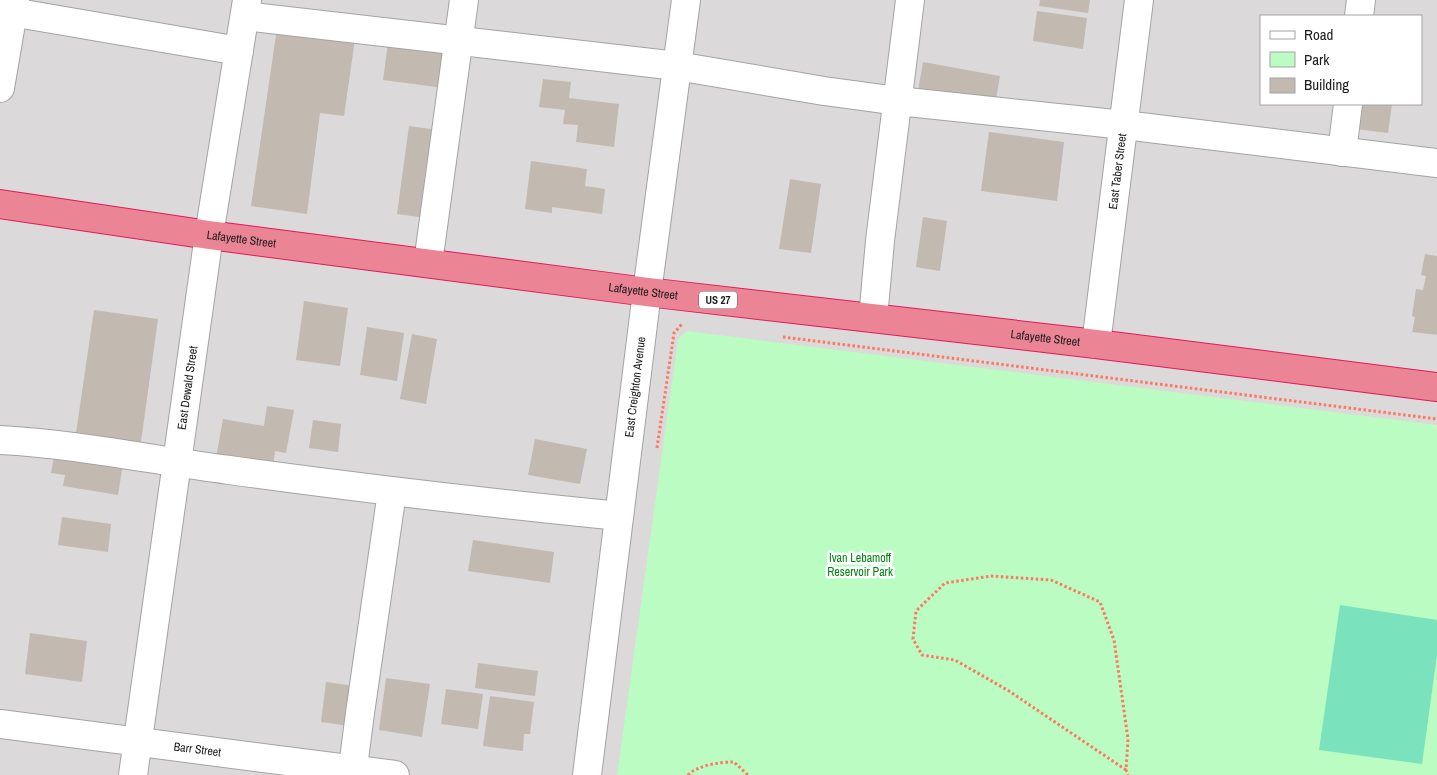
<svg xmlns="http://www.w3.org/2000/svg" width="1437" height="775" font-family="'Archivo Narrow',sans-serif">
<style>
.residential{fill:#dbd9d9;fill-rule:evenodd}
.park{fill:#bbfcc2}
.pitch{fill:#7ae3bd}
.building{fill:#c2bab1}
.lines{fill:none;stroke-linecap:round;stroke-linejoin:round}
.minor-casing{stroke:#a3a3a3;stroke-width:30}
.highway-casing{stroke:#e11a59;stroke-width:30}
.path{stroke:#ff7662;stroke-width:3;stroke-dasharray:2.5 2.5;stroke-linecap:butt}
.minor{stroke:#fff;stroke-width:28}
.highway{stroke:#eb8494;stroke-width:28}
.labels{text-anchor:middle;stroke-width:5;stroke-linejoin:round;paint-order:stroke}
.shield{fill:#fff;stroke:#606060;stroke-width:1}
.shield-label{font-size:11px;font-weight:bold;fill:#1c1c1c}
.street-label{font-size:12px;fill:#1c1c1c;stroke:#fff}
.park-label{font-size:12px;fill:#058013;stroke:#fff}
</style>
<rect width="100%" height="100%" fill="#efebe1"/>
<path class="residential" d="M0,0H1437V775H0ZM1261,16H1421V104H1261Z"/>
<path class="park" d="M687,331L1437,425V775H617L678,339Z"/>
<path class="pitch" d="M1340,605L1437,620V655L1422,764L1319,750Z"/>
<path class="building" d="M1040,0H1090L1088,13L1039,6Z
M1037,11L1087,18L1083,49L1033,41Z
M277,28L355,39L344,116L320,113L307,214L251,206Z
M388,43L449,51L444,88L383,80Z
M923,62L1000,76L995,105L918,91Z
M543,79L571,82L569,98L619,104L614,147L576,142L578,125L563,124L565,110L539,107Z
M1359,104H1392L1388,133L1356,129Z
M409,126L438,130L426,218L397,214Z
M989,132L1064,142L1057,201L981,191Z
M531,161L587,169L585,186L605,189L602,214L552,207V213L525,209Z
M790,179L821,184L811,253L779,249Z
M923,217L947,221L940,271L916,267Z
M1425,254L1437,256V335L1412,332L1415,317L1412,316L1416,289L1423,290L1426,276L1421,275Z
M304,301L348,308L340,366L296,360Z
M94,310L158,319L140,449L75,440Z
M367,327L404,333L397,381L360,375Z
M412,334L437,339L426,404L400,399Z
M267,406L294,410L286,453L275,451L273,467L216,458L223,419L264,426Z
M313,420L341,424L338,452L309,448Z
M535,439L587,449L580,484L528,475Z
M55,452L123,464L118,495L63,486L65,475L51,473Z
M62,517L111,524L108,552L58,545Z
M473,540L554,552L550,583L468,571Z
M30,633L87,641L82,682L25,674Z
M478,663L538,671L535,696L475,688Z
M386,678L430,684L422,737L379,730Z
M326,682L354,686L349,726L321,722Z
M446,689L483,694L478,729L441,724Z
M490,696L534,702L530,734H524L523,751L483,746Z"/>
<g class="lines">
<g class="minor-casing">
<g id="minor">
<path d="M0,10L239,51"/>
<path d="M245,16L677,66L824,91L898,101L1124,125L1437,163"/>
<path d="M1359,16L1361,0"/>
<path d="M0,88L15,0"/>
<path d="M1342,152L1348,104"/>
<path d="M428,263L464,0"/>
<path d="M873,318L880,241L910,0"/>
<path id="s1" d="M1096,344L1139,0"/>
<path d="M0,440C76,444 153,460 229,470C359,488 489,503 619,516"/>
<path id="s2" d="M0,724L395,775"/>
<path id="s3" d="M133,775L209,235L247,0"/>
<path d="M352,775L360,713L392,492"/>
<path id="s4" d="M587,775L647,292L686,0"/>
</g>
</g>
<g class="highway-casing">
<g id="highway">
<path id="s5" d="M0,204L209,235L647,292L1096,344L1437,387"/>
</g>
</g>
<path class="path" d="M783,337L1437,419
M657,448L674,333L682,324
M1126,770L1009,691L955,660L922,655L913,639L916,611L945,583L991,576L1051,580L1100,602L1114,640L1128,739L1126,770L1128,775
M688,775C698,765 720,762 734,762L748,775"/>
<use href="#minor" class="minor"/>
<use href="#highway" class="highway"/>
</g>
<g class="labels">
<rect class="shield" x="699" y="291.5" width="38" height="17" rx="4"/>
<g class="shield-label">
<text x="718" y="304">US 27</text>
</g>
<g class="street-label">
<text dy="4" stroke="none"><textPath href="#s1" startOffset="174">East Taber Street</textPath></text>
<text dy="4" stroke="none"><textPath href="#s5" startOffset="244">Lafayette Street</textPath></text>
<text dy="4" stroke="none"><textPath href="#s5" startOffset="649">Lafayette Street</textPath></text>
<text dy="4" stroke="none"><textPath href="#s5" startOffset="1054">Lafayette Street</textPath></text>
<text dy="4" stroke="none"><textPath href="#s3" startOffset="391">East Dewald Street</textPath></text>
<text dy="4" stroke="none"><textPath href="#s4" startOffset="391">East Creighton Avenue</textPath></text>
<text dy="4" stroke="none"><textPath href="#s2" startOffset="199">Barr Street</textPath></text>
</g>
<g class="park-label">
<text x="860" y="562">Ivan Lebamoff<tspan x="860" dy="14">Reservoir Park</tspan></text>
</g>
</g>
<rect x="1260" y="15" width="162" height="90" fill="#ffffff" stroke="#a4a4a4"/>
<rect x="1270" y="31" width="25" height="8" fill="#ffffff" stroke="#a4a4a4"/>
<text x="1304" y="40" font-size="15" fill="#1c1c1c">Road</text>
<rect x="1270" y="52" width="25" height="15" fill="#bbfcc2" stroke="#a4a4a4"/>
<text x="1304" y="65" font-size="15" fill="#1c1c1c">Park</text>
<rect x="1270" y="78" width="25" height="15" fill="#c2bab1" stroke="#a4a4a4"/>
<text x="1304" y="90" font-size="15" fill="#1c1c1c">Building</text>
</svg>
